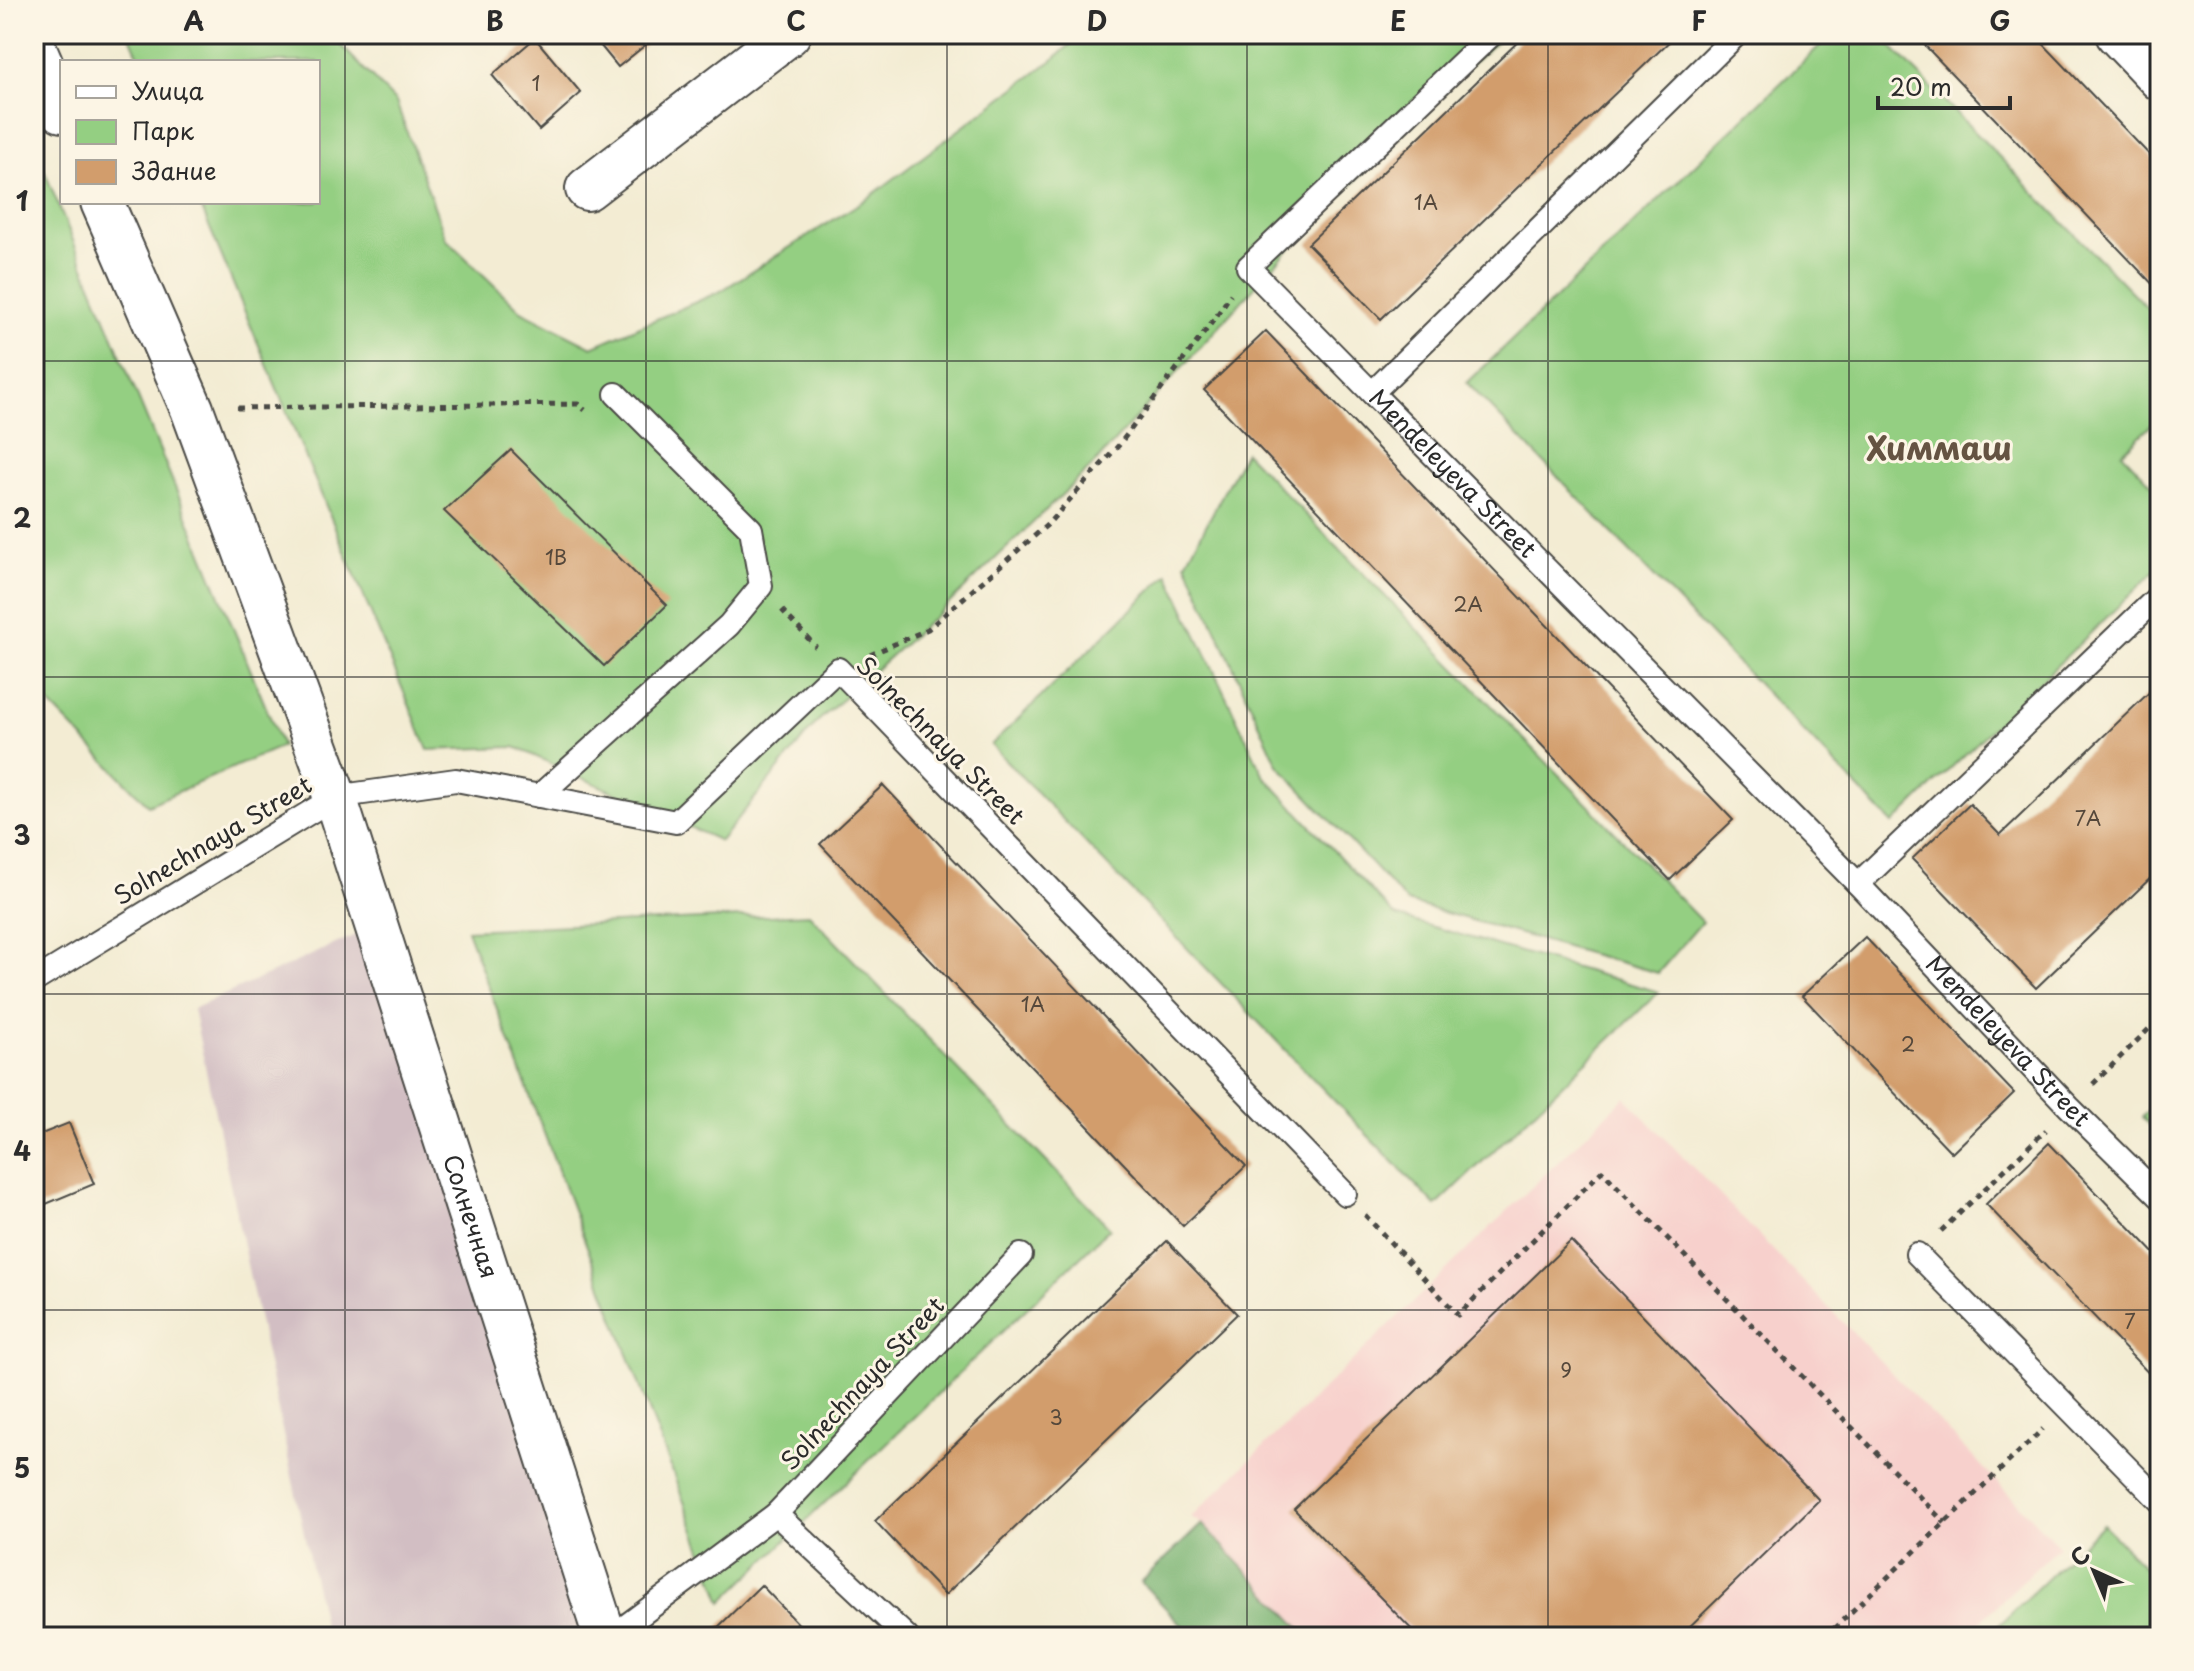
<svg xmlns="http://www.w3.org/2000/svg" width="2194" height="1671" font-family="'Playpen Sans',sans-serif">
<style>
.built{fill:#f7d0cc}
.industrial{fill:#d2bec3}
.green{fill:#94cf82;stroke:#607d56;stroke-width:2}
.forest{fill:#77b270;stroke:#516e4e;stroke-width:2}
.building{fill:#d29d6c}
.lines{fill:none;stroke-linecap:round;stroke-linejoin:round}
.service-casing{stroke:#494844;stroke-width:26}
.minor-casing{stroke:#494844;stroke-width:46}
.path{stroke:#494844;stroke-width:5;stroke-dasharray:6 6;stroke-linecap:butt}
.service{stroke:#fff;stroke-width:22}
.minor{stroke:#fff;stroke-width:42}
.grid{fill:none;stroke:#2b2b2b;stroke-width:2;stroke-opacity:0.55}
.labels{text-anchor:middle;stroke-width:6;stroke-linejoin:round;paint-order:stroke}
.number-label{font-size:20px;fill:#55483b}
.street-label{font-size:24px;fill:#2b2b2b;stroke:#fcf5e5}
.district-label{font-size:32px;font-weight:bold;fill:#655342;stroke:#fcf5e5}
.neatline{fill:none;stroke:#2b2b2b;stroke-width:3}
.grid-label{font-size:26px;text-anchor:middle;font-weight:bold;fill:#2b2b2b}
</style>
<rect width="100%" height="100%" fill="#fcf5e5"/>
<filter id="ink" filterUnits="userSpaceOnUse"><feTurbulence type="fractalNoise" baseFrequency=".0125" numOctaves="2"/><feDisplacementMap in="SourceGraphic" scale="16" xChannelSelector="R" yChannelSelector="G"/><feConvolveMatrix kernelMatrix="1 2 1 2 8 2 1 2 1" color-interpolation-filters="sRGB"/></filter>
<filter id="wash" filterUnits="userSpaceOnUse"><feTurbulence type="fractalNoise" baseFrequency=".006" numOctaves="4" result="noise"/><feDisplacementMap in="SourceGraphic" scale="32" xChannelSelector="R" yChannelSelector="G"/><feGaussianBlur stdDeviation="1.8" result="paint"/><feColorMatrix in="noise" values="0 0 0 0 0 0 0 0 0 0 0 0 0 0 0 0 0 1.4 0 .05"/><feComposite in="paint" operator="in"/></filter>
<g filter="url(#wash)">
<rect width="100%" height="100%" fill="#f3ecd3"/>
<path class="built" d="M1625,1097L2059,1546L1964,1637H1308L1202,1524L1191,1517Z"/>
<path class="industrial" d="M364,931L608,1637H326L193,1009Z"/>
<path class="green" d="M129,34H330L396,102L446,239L521,311L592,347L719,292L868,198L1055,58L1082,34H1505L1458,76L1300,237L1096,462L941,611L817,722L720,841L515,747L428,750L199,202H318V62H141Z
M1832,34H1879L2160,321V417L2122,453L2160,493V566L1893,824L1467,383Z
M34,146L282,746L148,805L34,688Z
M1245,452L1702,922L1658,973L1407,902L1278,765L1186,563Z
M1168,574L1264,776L1395,916L1659,992L1436,1206L991,745Z
M809,914L1110,1228L722,1602L467,930Z
M2160,1099V1136L2142,1117Z
M2103,1524L2160,1584V1637H1987Z"/>
<path class="forest" d="M1202,1524L1309,1637H1193L1141,1582Z"/>
<g id="blocks">
<path class="building" d="M591,34H659L618,67Z
M1526,34H1677L1381,319L1308,244Z
M1914,34H2034L2160,166V292Z
M535,38L581,93L539,130L492,75Z
M1266,331L1733,820L1670,880L1204,390Z
M511,450L667,605L604,666L444,511Z
M2160,682V869L2036,988L1912,859L1970,804L2000,835Z
M883,785L1246,1166L1183,1226L820,844Z
M1865,937L2014,1093L1952,1153L1802,996Z
M69,1123L94,1184L34,1209V1137Z
M2049,1143L2160,1259V1385L1986,1204Z
M1167,1241L1237,1314L945,1595L875,1521Z
M1571,1241L1819,1500L1679,1637H1419L1294,1509Z
M761,1585L811,1637H708Z"/>
</g>
</g>
<g filter="url(#ink)">
<use href="#blocks" fill-opacity="0" stroke="#494844" stroke-width="2"/>
<g class="lines">
<g class="service-casing">
<g id="service">
<path id="s1" d="M1737,34L1372,393L1858,884L2069,1107L2160,1197"/>
<path d="M1372,393L1248,267L1492,34"/>
<path d="M539,796L729,625L761,586L751,529L616,394"/>
<path d="M1858,884L2160,595"/>
<path d="M34,981L335,797L456,780L676,822L838,669L1345,1194"/>
<path d="M1917,1254L2160,1501"/>
<path d="M776,1514L907,1637"/>
<path d="M611,1637L776,1514L1021,1255"/>
</g>
</g>
<g class="minor-casing">
<g id="minor">
<path d="M2117,34L2160,79"/>
<path d="M34,46L62,111"/>
<path d="M587,189L789,34"/>
<path id="s2" d="M102,202L192,409L335,797L605,1637"/>
</g>
</g>
<path class="path" d="M237,408L578,404L585,410
M782,610L816,647
M870,655L928,629L1047,525L1119,445L1213,321L1231,294
M2093,1084L2160,1018
M1365,1215L1458,1315L1602,1171L1945,1523
M1941,1231L2046,1130
M1407,1637L1413,1631
M1825,1637L2043,1429"/>
<use href="#service" class="service"/>
<use href="#minor" class="minor"/>
</g>
</g>
<path class="grid" d="M345,34V1637M646,34V1637M947,34V1637M1247,34V1637M1548,34V1637M1849,34V1637M34,361H2160M34,677H2160M34,994H2160M34,1310H2160"/>
<g class="labels">
<g class="number-label">
<text x="536" y="91">1</text>
<text x="1426" y="210">1А</text>
<text x="556" y="565">1В</text>
<text x="1468" y="612">2А</text>
<text x="2088" y="826">7А</text>
<text x="1033" y="1012">1А</text>
<text x="1908" y="1052">2</text>
<text x="2130" y="1329">7</text>
<text x="1566" y="1378">9</text>
<text x="1056" y="1425">3</text>
</g>
<g class="street-label">
<text dy="8" stroke="none"><textPath href="#s1" startOffset="626">Mendeleyeva Street</textPath></text>
<text transform="translate(940 741) rotate(45)" y="8">Solnechnaya Street</text>
<text transform="translate(213 841) rotate(-31)" y="8">Solnechnaya Street</text>
<text dy="8" stroke="none"><textPath href="#s1" startOffset="1420">Mendeleyeva Street</textPath></text>
<text dy="8" stroke="none"><textPath href="#s2" startOffset="1080">Солнечная</textPath></text>
<text transform="translate(863 1384) rotate(-47)" y="8">Solnechnaya Street</text>
</g>
<g class="district-label">
<text x="1939" y="460">Химмаш</text>
</g>
</g>
<rect width="2194" height="1671" fill="none" stroke="#fcf5e5" stroke-width="88"/>
<rect x="60" y="60" width="260" height="144" fill="#fcf5e5" stroke="#a8a49b" stroke-width="2"/>
<rect x="76" y="86" width="40" height="12" fill="#ffffff" stroke="#a8a49b" stroke-width="2"/>
<text x="132" y="100" font-size="24" fill="#2b2b2b">Улица</text>
<rect x="76" y="120" width="40" height="24" fill="#94cf82" stroke="#a8a49b" stroke-width="2"/>
<text x="132" y="140" font-size="24" fill="#2b2b2b">Парк</text>
<rect x="76" y="160" width="40" height="24" fill="#d29d6c" stroke="#a8a49b" stroke-width="2"/>
<text x="132" y="180" font-size="24" fill="#2b2b2b">Здание</text>
<g transform="translate(2094 1571) rotate(316)" stroke="#fcf5e5" stroke-width="6" paint-order="stroke">
<path d="M0-6L14 30L0 20L-14 30Z" fill="#2b2b2b"/>
<text y="-12" font-size="22" font-weight="bold" text-anchor="middle" fill="#2b2b2b">С</text>
</g>
<path d="M1878 96v12h132v-12" fill="none" stroke="#2b2b2b" stroke-width="4"/>
<text x="1890" y="96" font-size="24" fill="#2b2b2b" stroke="#fcf5e5" stroke-width="6" paint-order="stroke">20 m</text>
<rect x="44" y="44" width="2106" height="1583" class="neatline"/>
<g class="grid-label">
<text x="194" y="31">A</text>
<text x="495" y="31">B</text>
<text x="796" y="31">C</text>
<text x="1097" y="31">D</text>
<text x="1398" y="31">E</text>
<text x="1699" y="31">F</text>
<text x="2000" y="31">G</text>
<text x="22" y="211">1</text>
<text x="22" y="528">2</text>
<text x="22" y="845">3</text>
<text x="22" y="1161">4</text>
<text x="22" y="1478">5</text>
</g>
</svg>
